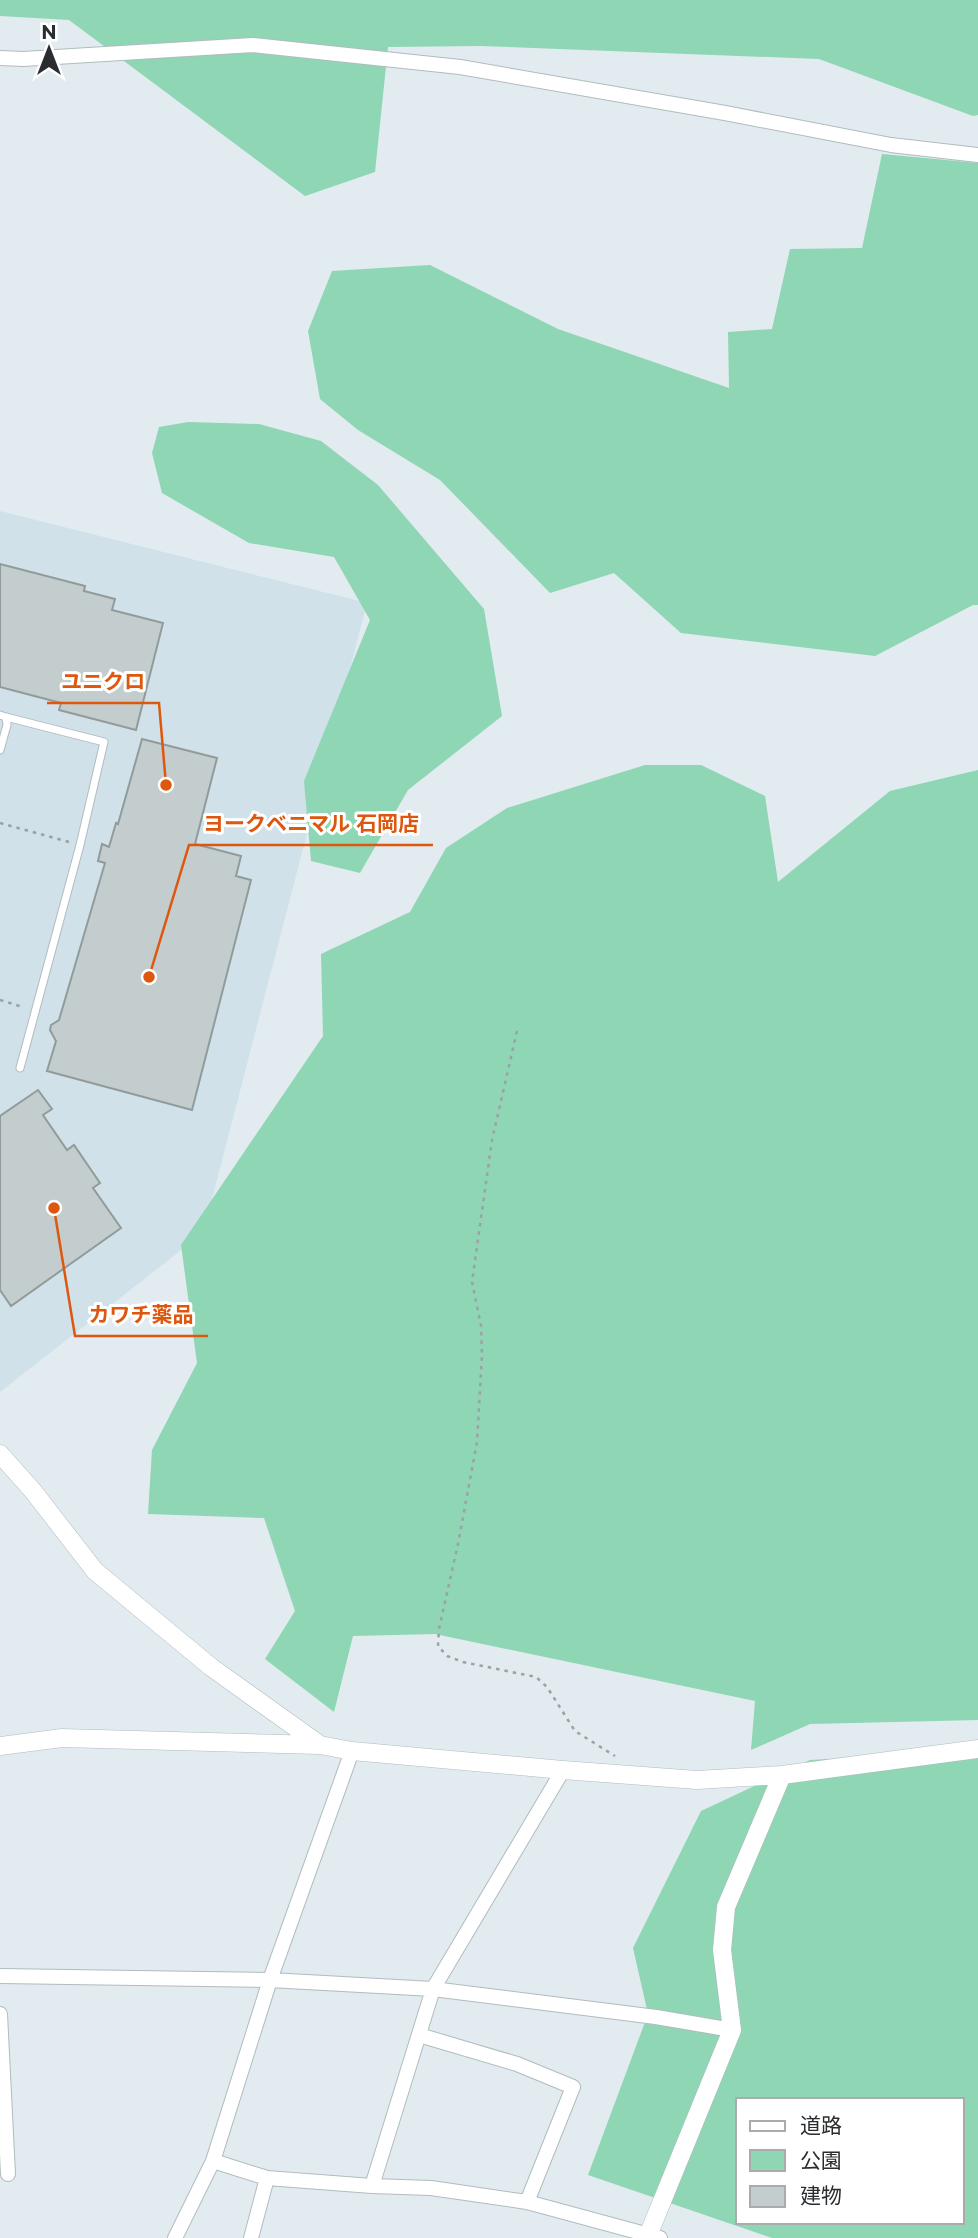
<svg xmlns="http://www.w3.org/2000/svg" width="978" height="2238" font-family="Montserrat,'Noto Sans JP',sans-serif">
<style>
.built{fill:#d0e1e9}
.green{fill:#8ed6b4;fill-rule:evenodd}
.building{fill:#c3cdcd;stroke:#929b9b;stroke-width:2}
.lines{fill:none;stroke-linecap:round;stroke-linejoin:round}
.service-casing{stroke:#b2bbbf;stroke-width:9}
.minor-casing{stroke:#b2bbbf;stroke-width:16}
.tertiary-casing{stroke:#b2bbbf;stroke-width:19}
.path{stroke:#9ba2a5;stroke-width:2.5;stroke-dasharray:3.5 5;stroke-linecap:butt}
.service{stroke:#fff;stroke-width:7}
.minor{stroke:#fff;stroke-width:14}
.tertiary{stroke:#fff;stroke-width:18}
.leader{fill:none;stroke:#de570e;stroke-width:2.5}
.callout-dot{fill:#de570e;stroke:#fff;stroke-width:2.5}
.callout-label{font-size:21px;text-anchor:middle;font-weight:bold;fill:#de570e;stroke:#fff;stroke-width:6;stroke-linejoin:round;paint-order:stroke}
</style>
<rect width="100%" height="100%" fill="#e2ebef"/>
<path class="built" d="M0,511L367,603L203,1233L0,1392Z"/>
<path class="green" d="M0,0H978V115L973,116L819,59L481,46L388,47L375,172L305,196L69,20L0,16Z
M882,154L978,163V605H973L875,656L681,633L614,573L550,593L440,480L358,430L320,399L308,331L332,271L430,265L558,329L729,388L728,332L772,329L790,249L862,248Z
M188,422L259,424L321,441L378,485L484,609L502,716L408,790L360,873L311,861L304,781L370,620L334,557L249,543L162,493L152,453L159,427Z
M645,765H701L765,796L778,882L890,791L978,770V1720L810,1724L751,1750L755,1701L435,1634L353,1636L334,1712L265,1659L295,1611L264,1518L148,1514L152,1450L197,1363L181,1245L323,1036L321,954L410,912L446,848L507,808Z
M978,1751V2238H772L588,2175L648,2014L633,1948L701,1811L810,1760ZM738,2100H962V2222H738Z"/>
<path class="building" d="M0,564L85,586L84,591L115,599L112,610L163,623L136,730L59,710L61,703L0,687Z
M142,739L217,758L195,844L241,856L236,876L251,880L192,1110L47,1071L56,1041L50,1030L51,1025L59,1020L105,863L98,861L102,844L109,847L116,823L118,824Z
M38,1090L52,1109L43,1115L67,1150L74,1145L100,1183L93,1188L121,1228L11,1306L0,1290V1116Z"/>
<g class="lines">
<g class="service-casing">
<path id="service" d="M0,715L6,717L7,725L0,750
M6,717L104,742L80,845L20,1068"/>
</g>
<g class="minor-casing">
<path id="minor" d="M0,58L23,59L253,45L460,67L725,113L891,145L978,155
M0,1976L270,1980L433,1989L656,2017L732,2030
M0,2014L8,2174
M419,2035L517,2064L573,2087L527,2202
M213,2161L267,2178L372,2186L431,2188L527,2202L660,2238
M372,2186L433,1989L563,1770
M175,2238L213,2161L270,1980L352,1751
M251,2238L267,2178"/>
</g>
<g class="tertiary-casing">
<path id="tertiary" d="M0,1454L33,1491L95,1571L211,1667L320,1745
M0,1746L62,1738L320,1745L352,1751L563,1770L697,1780L782,1775L978,1749
M647,2238L732,2030L722,1950L726,1907L782,1775"/>
</g>
<path class="path" d="M0,823L69,842
M0,1000L23,1007
M517,1031L492,1140L472,1282L481,1326L482,1355L477,1442L458,1544L439,1629L438,1646L447,1656L463,1662L536,1677L547,1687L575,1731L615,1756"/>
<use href="#service" class="service"/>
<use href="#minor" class="minor"/>
<use href="#tertiary" class="tertiary"/>
</g>
<path class="leader" d="M166 785L159 703H47M149 977L189 845H433M54 1208L75 1336H208"/>
<g class="callout-dot">
<circle cx="166" cy="785" r="7"/>
<circle cx="149" cy="977" r="7"/>
<circle cx="54" cy="1208" r="7"/>
</g>
<g class="callout-label">
<text x="103" y="689">ユニクロ</text>
<text x="311" y="831">ヨークベニマル 石岡店</text>
<text x="141" y="1322">カワチ薬品</text>
</g>
<rect x="736" y="2098" width="228" height="126" fill="#ffffff" stroke="#a9abac" stroke-width="2"/>
<rect x="750" y="2121" width="35" height="10" fill="#ffffff" stroke="#a9abac" stroke-width="2"/>
<text x="800" y="2133" font-size="21" fill="#292d2f">道路</text>
<rect x="750" y="2150" width="35" height="21" fill="#8ed6b4" stroke="#a9abac" stroke-width="2"/>
<text x="800" y="2168" font-size="21" fill="#292d2f">公園</text>
<rect x="750" y="2186" width="35" height="21" fill="#c3cdcd" stroke="#a9abac" stroke-width="2"/>
<text x="800" y="2203" font-size="21" fill="#292d2f">建物</text>
<g transform="translate(49 49)" stroke="#ffffff" stroke-width="5" paint-order="stroke">
<path d="M0-5L12 26L0 18L-12 26Z" fill="#292d2f"/>
<text y="-10" font-size="19" font-weight="bold" text-anchor="middle" fill="#292d2f">N</text>
</g>
</svg>
